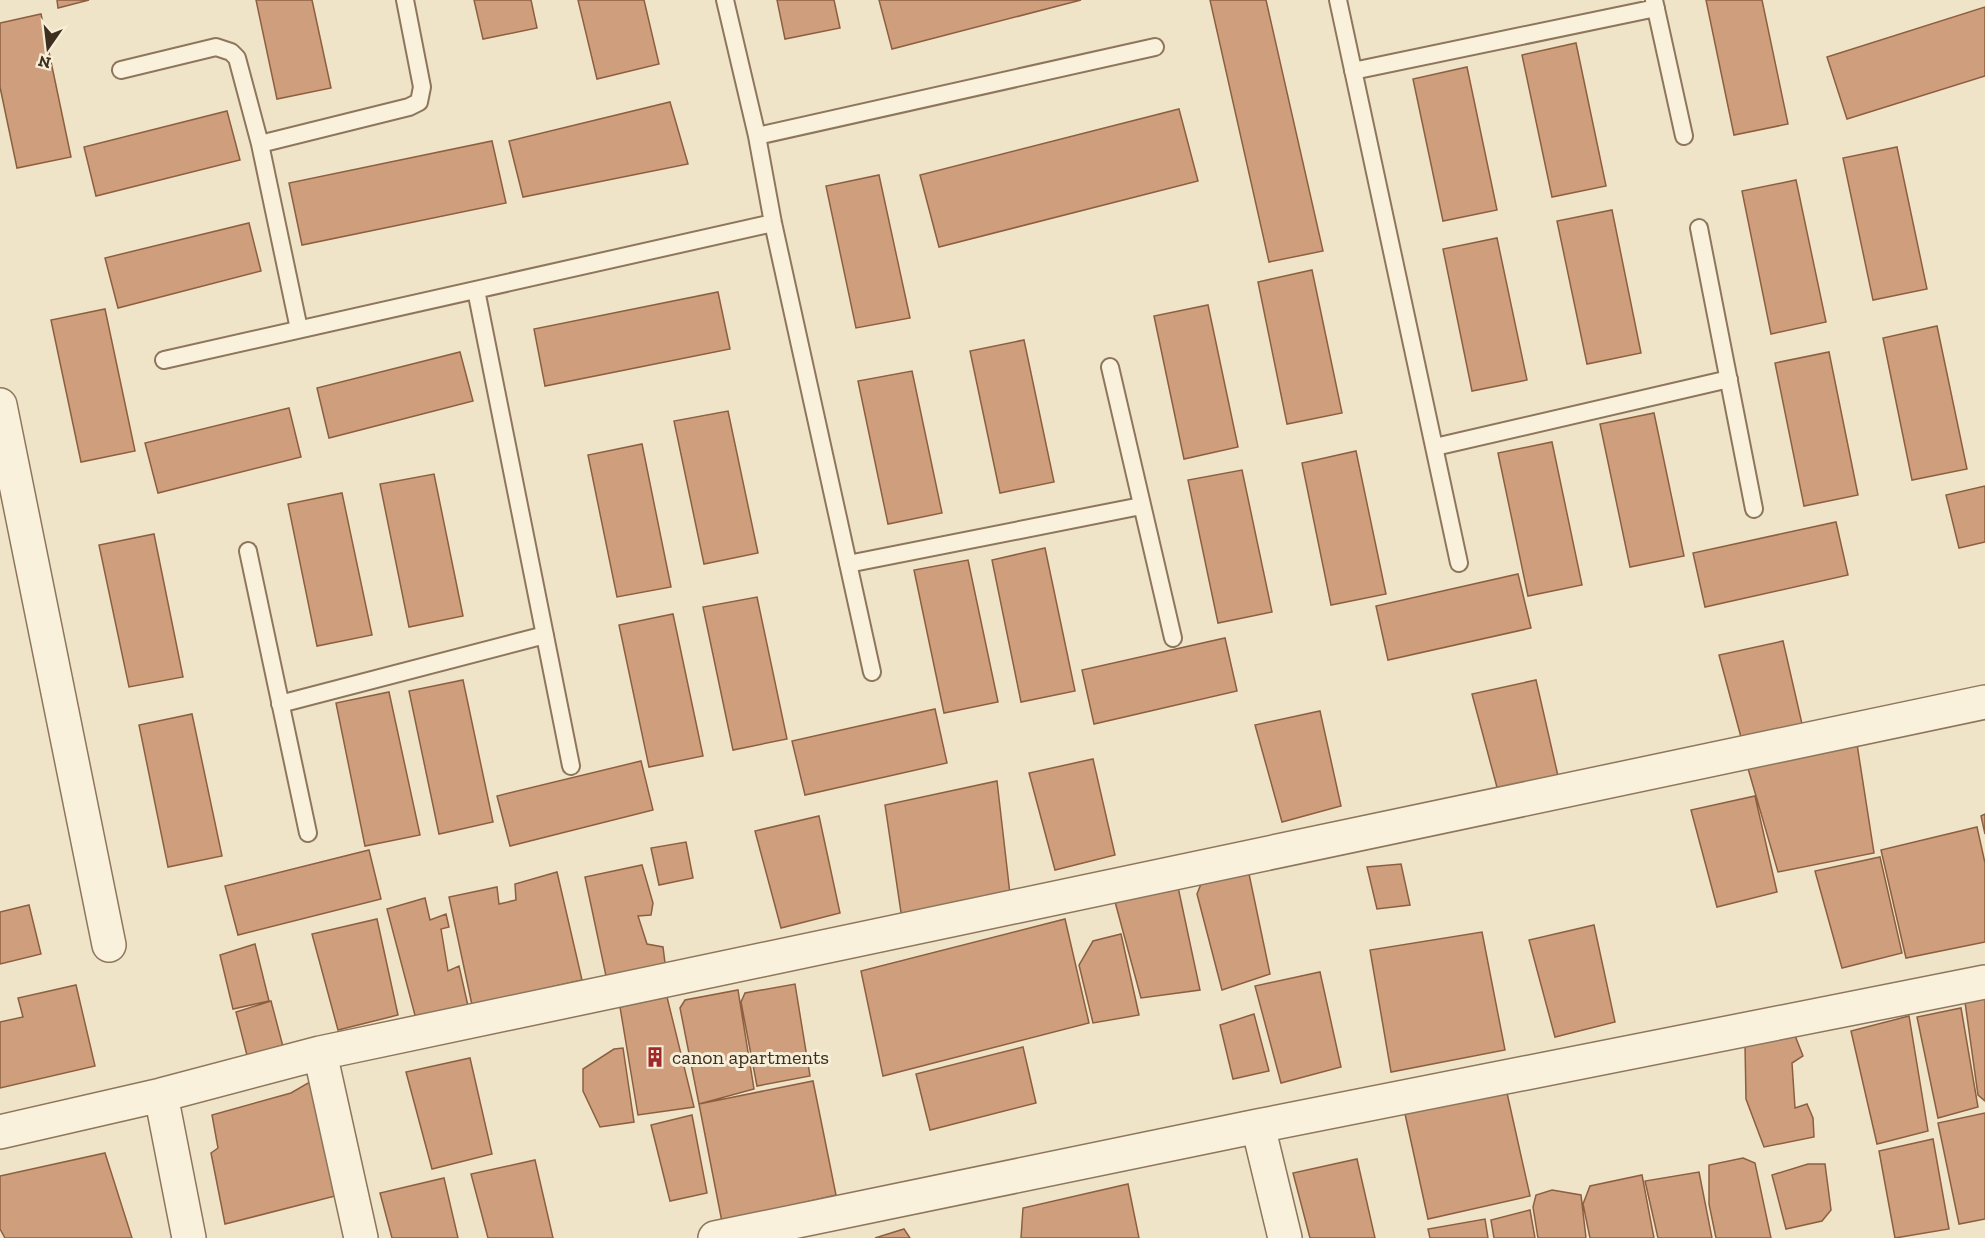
<svg xmlns="http://www.w3.org/2000/svg" width="1985" height="1238" font-family="'Zilla Slab',serif">
<style>
.building{fill:#cf9f7d;stroke:#8d5f41;stroke-width:1.5}
.lines{fill:none;stroke-linecap:round;stroke-linejoin:round}
.lane-casing{stroke:#8d765c;stroke-width:20}
.street-casing{stroke:#8d765c;stroke-width:36}
.lane{stroke:#faf1dc;stroke-width:16}
.street{stroke:#faf1dc;stroke-width:33}
.labels{text-anchor:middle;stroke-width:6;stroke-linejoin:round;paint-order:stroke}
.poi-label{font-size:20px;fill:#3d2e20;stroke:#f7eed8;text-anchor:start}
</style>
<rect width="100%" height="100%" fill="#f0e4c8"/>
<path class="building" d="M57,0H89L58,8Z
M256,0H312L331,88L277,99Z
M474,0H531L537,28L483,39Z
M578,0H644L659,64L597,79Z
M777,0H834L840,28L785,39Z
M879,0H1081L892,49Z
M1210,0H1266L1323,251L1269,262Z
M1706,0H1762L1788,124L1734,135Z
M1985,7V76L1847,119L1827,57Z
M41,14L71,157L17,168L0,87V23Z
M1576,43L1606,186L1552,197L1522,55Z
M1467,67L1497,210L1443,221L1413,79Z
M670,102L688,164L523,197L509,141Z
M1179,109L1198,181L939,247L920,175Z
M227,111L240,160L96,196L84,147Z
M492,141L506,203L302,245L289,183Z
M1897,147L1927,289L1873,300L1843,158Z
M879,175L910,318L856,328L826,186Z
M1796,180L1826,322L1771,334L1742,191Z
M1612,210L1641,353L1587,364L1557,221Z
M249,223L261,271L118,308L105,258Z
M1497,238L1527,380L1472,391L1443,249Z
M1312,270L1342,413L1287,424L1258,282Z
M718,292L730,349L545,386L534,329Z
M1208,305L1238,447L1184,459L1154,316Z
M105,309L135,451L81,462L51,320Z
M1937,326L1967,469L1912,480L1883,338Z
M1024,340L1054,482L1000,493L970,351Z
M460,352L473,401L329,438L317,388Z
M1829,352L1858,495L1804,506L1775,363Z
M912,371L942,513L888,524L858,381Z
M289,408L301,457L158,493L145,443Z
M728,411L758,553L704,564L674,421Z
M1654,413L1684,556L1630,567L1600,424Z
M1552,442L1582,585L1528,596L1498,453Z
M642,444L671,587L617,597L588,455Z
M1356,451L1386,594L1331,605L1302,463Z
M1242,470L1272,612L1218,623L1188,480Z
M434,474L463,616L409,627L380,484Z
M1985,486V542L1959,548L1946,495Z
M342,493L372,635L317,646L288,504Z
M1836,522L1848,575L1705,607L1693,553Z
M154,534L183,677L129,687L99,545Z
M1045,548L1075,691L1021,702L992,560Z
M968,560L998,702L944,713L914,570Z
M1518,574L1531,628L1388,660L1376,606Z
M757,597L787,739L733,750L703,607Z
M673,614L703,756L649,767L619,625Z
M1225,638L1237,691L1094,724L1082,670Z
M1783,641L1805,737L1745,752L1719,655Z
M463,680L493,822L439,834L409,691Z
M1536,680L1558,776L1498,791L1472,694Z
M389,692L420,835L365,846L336,703Z
M935,709L947,763L805,795L792,741Z
M1320,711L1341,806L1282,822L1255,725Z
M192,714L222,856L168,867L139,725Z
M1857,744L1874,853L1778,872L1747,765Z
M1093,759L1115,855L1055,870L1029,773Z
M641,761L653,810L510,846L497,796Z
M997,781L1010,894L902,919L885,805Z
M1755,796L1777,892L1717,907L1691,810Z
M1985,814V834L1981,816Z
M819,816L840,913L781,928L755,831Z
M1977,827L1985,863V942L1906,958L1881,850Z
M686,842L693,878L659,885L651,848Z
M369,850L381,899L238,935L225,886Z
M1880,857L1902,953L1842,968L1815,871Z
M1401,864L1410,905L1377,909L1367,867Z
M642,865L653,903L651,915L638,916L647,944L663,947L667,979L609,990L585,877Z
M557,872L582,980L472,1005L449,897L497,887L499,904L516,900L515,884Z
M1249,874L1270,974L1222,990L1197,894L1201,884Z
M1178,887L1200,990L1141,998L1114,898Z
M425,898L430,920L446,914L449,927L441,929L448,971L459,966L468,1006L416,1019L387,909Z
M29,905L41,954L0,964V912Z
M377,919L398,1015L338,1030L312,934Z
M1065,919L1089,1023L883,1076L861,971Z
M1594,925L1615,1022L1555,1037L1529,940Z
M1482,932L1505,1050L1391,1072L1370,950Z
M1121,934L1139,1015L1093,1023L1079,965L1093,941Z
M255,944L269,1001L233,1009L220,955Z
M1320,972L1341,1067L1281,1083L1255,986Z
M795,984L810,1076L757,1086L741,1002L745,993Z
M76,985L95,1066L0,1088V1022L23,1017L18,998Z
M738,990L754,1089L699,1104L680,1008L685,1000Z
M667,997L694,1107L638,1115L620,1007Z
M1985,998V1101L1978,1095L1965,1002Z
M271,1001L286,1058L250,1067L236,1012Z
M1961,1008L1978,1107L1938,1118L1917,1017Z
M1254,1014L1269,1071L1233,1079L1220,1025Z
M1909,1016L1928,1131L1877,1144L1851,1031Z
M1794,1033L1803,1056L1792,1063L1795,1108L1807,1104L1813,1118L1814,1137L1764,1147L1746,1099L1745,1045Z
M1023,1047L1036,1103L930,1130L916,1074Z
M623,1048L634,1122L600,1127L583,1091V1069L614,1049Z
M470,1058L492,1154L432,1169L406,1072Z
M813,1081L836,1195L722,1222L699,1104Z
M308,1083L320,1087L343,1194L225,1224L211,1153L218,1148L212,1115L291,1093Z
M1507,1093L1530,1196L1428,1219L1405,1114Z
M1985,1113V1219L1959,1224L1938,1123Z
M692,1115L707,1193L670,1201L651,1125Z
M1933,1139L1949,1229L1895,1238L1879,1151Z
M105,1153L132,1238H5L0,1229V1176Z
M1743,1158L1755,1163L1771,1238H1716L1709,1204V1165Z
M1357,1159L1375,1238H1310L1293,1173Z
M535,1160L553,1238H488L471,1174Z
M1808,1164H1825L1831,1210L1822,1221L1786,1229L1772,1175Z
M1699,1172L1712,1238H1658L1645,1181Z
M1642,1175L1654,1238H1590L1583,1204L1590,1186Z
M444,1178L458,1238H392L380,1193Z
M1128,1184L1139,1238H1021L1023,1208Z
M1552,1190L1581,1195L1586,1238H1538L1533,1207L1536,1195Z
M1530,1210L1535,1238H1494L1491,1220Z
M1485,1219L1488,1238H1430L1428,1229Z
M904,1229L910,1238H875Z"/>
<g class="lines">
<g class="lane-casing">
<path id="lane" d="M725,0L757,136L773,223L872,672
M1338,0L1459,563
M1654,0L1684,136
M121,70L216,47L231,52L237,58L260,144L299,329
M1353,71L1656,8
M757,136L1155,47
M260,144L409,107L419,102L422,87L405,0
M1699,228L1754,509
M476,290L571,766
M164,360L773,223
M1110,367L1173,638
M1435,447L1729,379
M248,551L308,833
M848,564L1141,506
M280,704L545,635"/>
</g>
<g class="street-casing">
<path id="street" d="M0,405L109,945
M320,1053L361,1238
M161,1095L189,1238
M1258,1126L1285,1238
M0,1132L161,1095L320,1053L1985,702
M715,1238L1258,1126L1985,982"/>
</g>
<use href="#lane" class="lane"/>
<use href="#street" class="street"/>
</g>
<defs>
<g id="building-bare" transform="scale(1.62)"><path d="M-4-6H4V6H1V3H-1V6H-4ZM-2.5-4.3h1.7v1.8h-1.7ZM.8-4.3h1.7v1.8H.8ZM-2.5-1h1.7V.8h-1.7ZM.8-1h1.7V.8H.8Z" fill="#9e2a2b" stroke="#f7eed8" stroke-width="2.5" paint-order="stroke"/></g>
</defs>
<g fill-rule="evenodd">
<use href="#building-bare" x="655" y="1057"/>
</g>
<g class="labels">
<g class="poi-label">
<text x="672" y="1064">canon apartments</text>
</g>
</g>
<g transform="translate(48 48) rotate(194)" stroke="#f7eed8" stroke-width="4.5" paint-order="stroke">
<path d="M0-4.5L10 22L0 15L-10 22Z" fill="#3d2e20"/>
<text y="-9" font-size="16" font-weight="bold" text-anchor="middle" fill="#3d2e20">N</text>
</g>
</svg>
